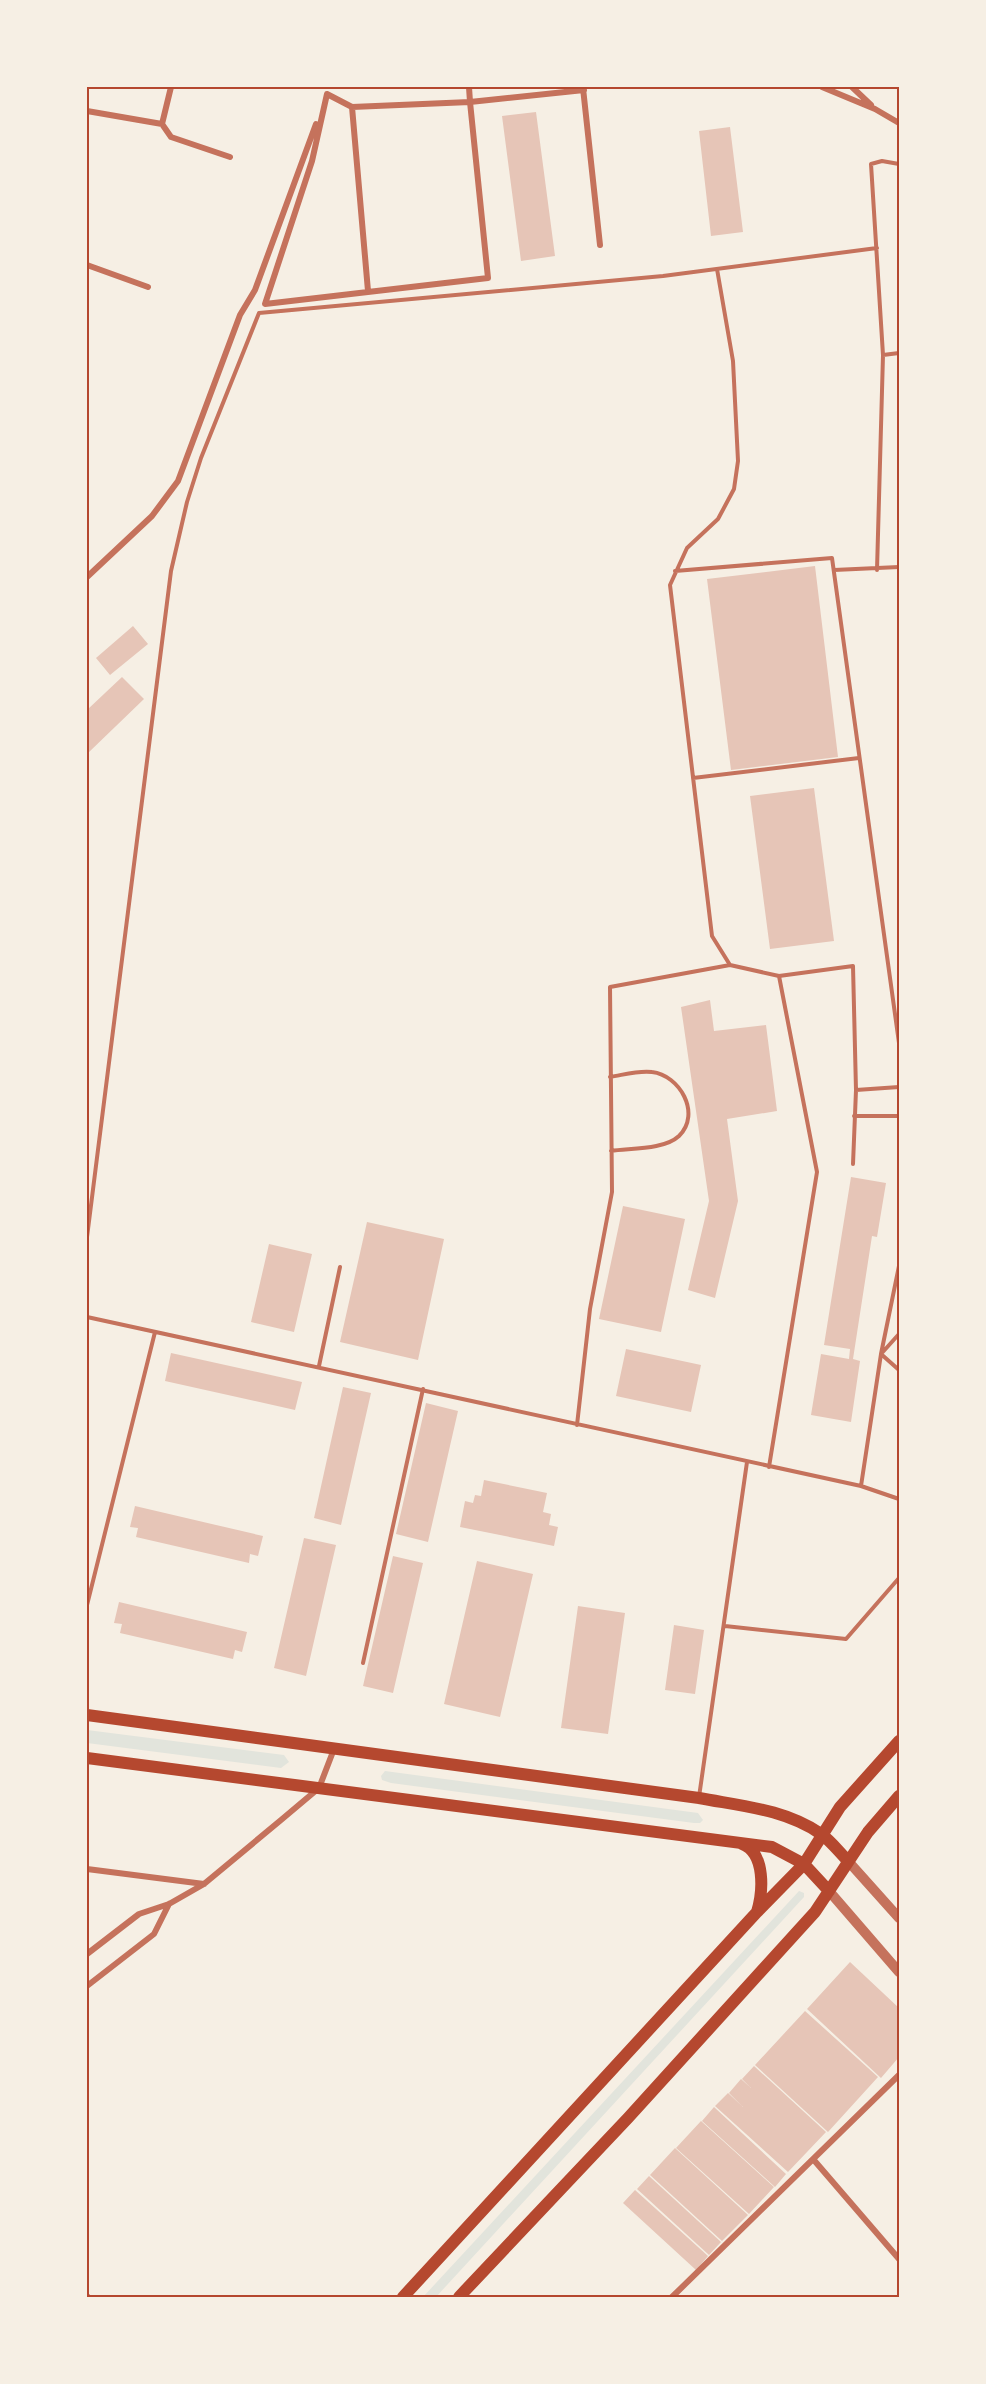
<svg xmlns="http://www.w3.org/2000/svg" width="986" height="2384" font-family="Merriweather,serif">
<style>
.green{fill:#e2e4dc}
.building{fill:#e6c5b7}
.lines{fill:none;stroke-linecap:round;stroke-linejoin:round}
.service{stroke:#c5725c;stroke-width:4}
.minor{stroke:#c5725c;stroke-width:6}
.tertiary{stroke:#c5725c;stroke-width:10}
.primary{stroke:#b5482f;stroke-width:12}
.neatline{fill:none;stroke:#b5482f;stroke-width:2}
</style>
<rect width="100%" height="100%" fill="#f6efe4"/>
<path class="green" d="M87,1730L284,1755L289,1762L281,1768L87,1743Z
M385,1771L698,1813L703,1820L700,1823H694L391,1783L382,1780L381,1776Z
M799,1891L804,1893V1897L436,2297H423Z"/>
<path class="building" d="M536,112L555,256L521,261L502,116Z
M730,127L743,232L711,236L699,131Z
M815,566L838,757L731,770L707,579Z
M133,626L148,644L110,675L96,658Z
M122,677L144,699L87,754V710Z
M814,788L834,941L770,949L750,796Z
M710,1000L714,1031L766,1025L777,1111L727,1119L738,1201L715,1298L688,1290L709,1201L681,1007Z
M851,1177L886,1183L877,1237L872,1236L853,1359L860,1361L851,1422L811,1415L821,1354L849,1359L850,1349L824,1345Z
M623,1206L685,1219L661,1332L599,1319Z
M367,1222L444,1239L418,1360L340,1342Z
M269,1244L312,1254L294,1332L251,1322Z
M626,1349L701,1365L691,1412L616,1396Z
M171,1353L302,1382L295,1410L165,1381Z
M343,1387L371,1393L341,1525L314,1518Z
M426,1403L458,1411L428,1542L396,1534Z
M484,1480L547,1493L543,1512L551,1514L549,1525L558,1527L554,1546L460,1527L465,1501L473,1503L475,1495L481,1496Z
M135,1506L263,1536L258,1556L250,1554L249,1563L136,1537L138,1528L130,1527Z
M304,1538L336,1545L306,1676L274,1668Z
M393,1556L423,1563L393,1693L363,1686Z
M477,1561L533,1574L500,1717L444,1704Z
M119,1602L247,1632L242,1652L235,1650L233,1659L120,1633L122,1624L114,1623Z
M578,1606L625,1613L608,1734L561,1728Z
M674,1625L704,1630L695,1694L665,1690Z
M850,1962L899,2008V2057L881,2078L807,2009Z
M805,2011L878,2077L828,2132L755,2065Z
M754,2066L826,2132L788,2172L715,2106L728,2093L743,2107L729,2093L741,2079L751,2088L742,2079Z
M714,2107L786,2174L775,2187L702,2121Z
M701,2121L774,2187L749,2214L676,2148Z
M675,2148L748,2215L722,2241L650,2175Z
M649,2176L721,2242L709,2255L637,2189Z
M635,2190L708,2256L696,2270L623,2203Z"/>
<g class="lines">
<path class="service" d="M717,269L733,361L738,461L734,489L718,519L687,548L670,585L712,936L730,965L779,976
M883,355L899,353
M834,570L899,567
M877,570L883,355L871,164L882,161L899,164
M675,571L832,558L899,1043
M693,778L859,758
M610,1077C623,1075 639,1070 652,1072C679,1075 702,1113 679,1136C664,1150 630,1148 611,1151
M856,1090L899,1087
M854,1116H899
M87,1237L171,571L187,502L201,458L259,313L663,276L877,248
M87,1317L861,1486L899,1499
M899,1334L881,1354L899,1370
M319,1366L340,1267
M577,1425L590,1309L612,1192L610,987L730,965
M769,1467L817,1172L779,976L853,966L856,1090L853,1164
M861,1486L881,1354L899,1266
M87,1605L155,1332
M725,1626L846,1639L899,1578
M363,1663L423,1389
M699,1797L747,1462"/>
<path class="minor" d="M469,87L470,102L488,278L265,304L312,161L327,94L352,107L470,102L584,90
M822,87L875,109L899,123
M852,87L871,105
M583,88L600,245
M352,107L368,291
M87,111L162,124L171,137L230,157
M162,124L171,87
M87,265L148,287
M87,577L152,516L178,481L240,315L255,290L316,124
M87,1869L204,1884
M87,1954L139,1914L169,1904L204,1884L281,1820L319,1788L334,1749
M87,1986L154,1934L169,1904
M813,2159L899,2259
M87,2296L88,2297
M672,2297L899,2075"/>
<path class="tertiary" d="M848,1861L899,1918
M829,1891L899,1972"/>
<path class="primary" d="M87,1715L699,1798C741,1806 785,1809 821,1834C831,1841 839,1852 848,1861
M87,1758L772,1847L804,1864L829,1891
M742,1844C766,1853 763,1892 757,1912
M403,2297L757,1912L804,1864L840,1807L899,1741
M459,2297L628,2118L815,1912L868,1832L899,1796"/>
</g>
<rect width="986" height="2384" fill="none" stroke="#f6efe4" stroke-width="177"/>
<rect x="88" y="88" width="810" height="2208" class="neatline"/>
</svg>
